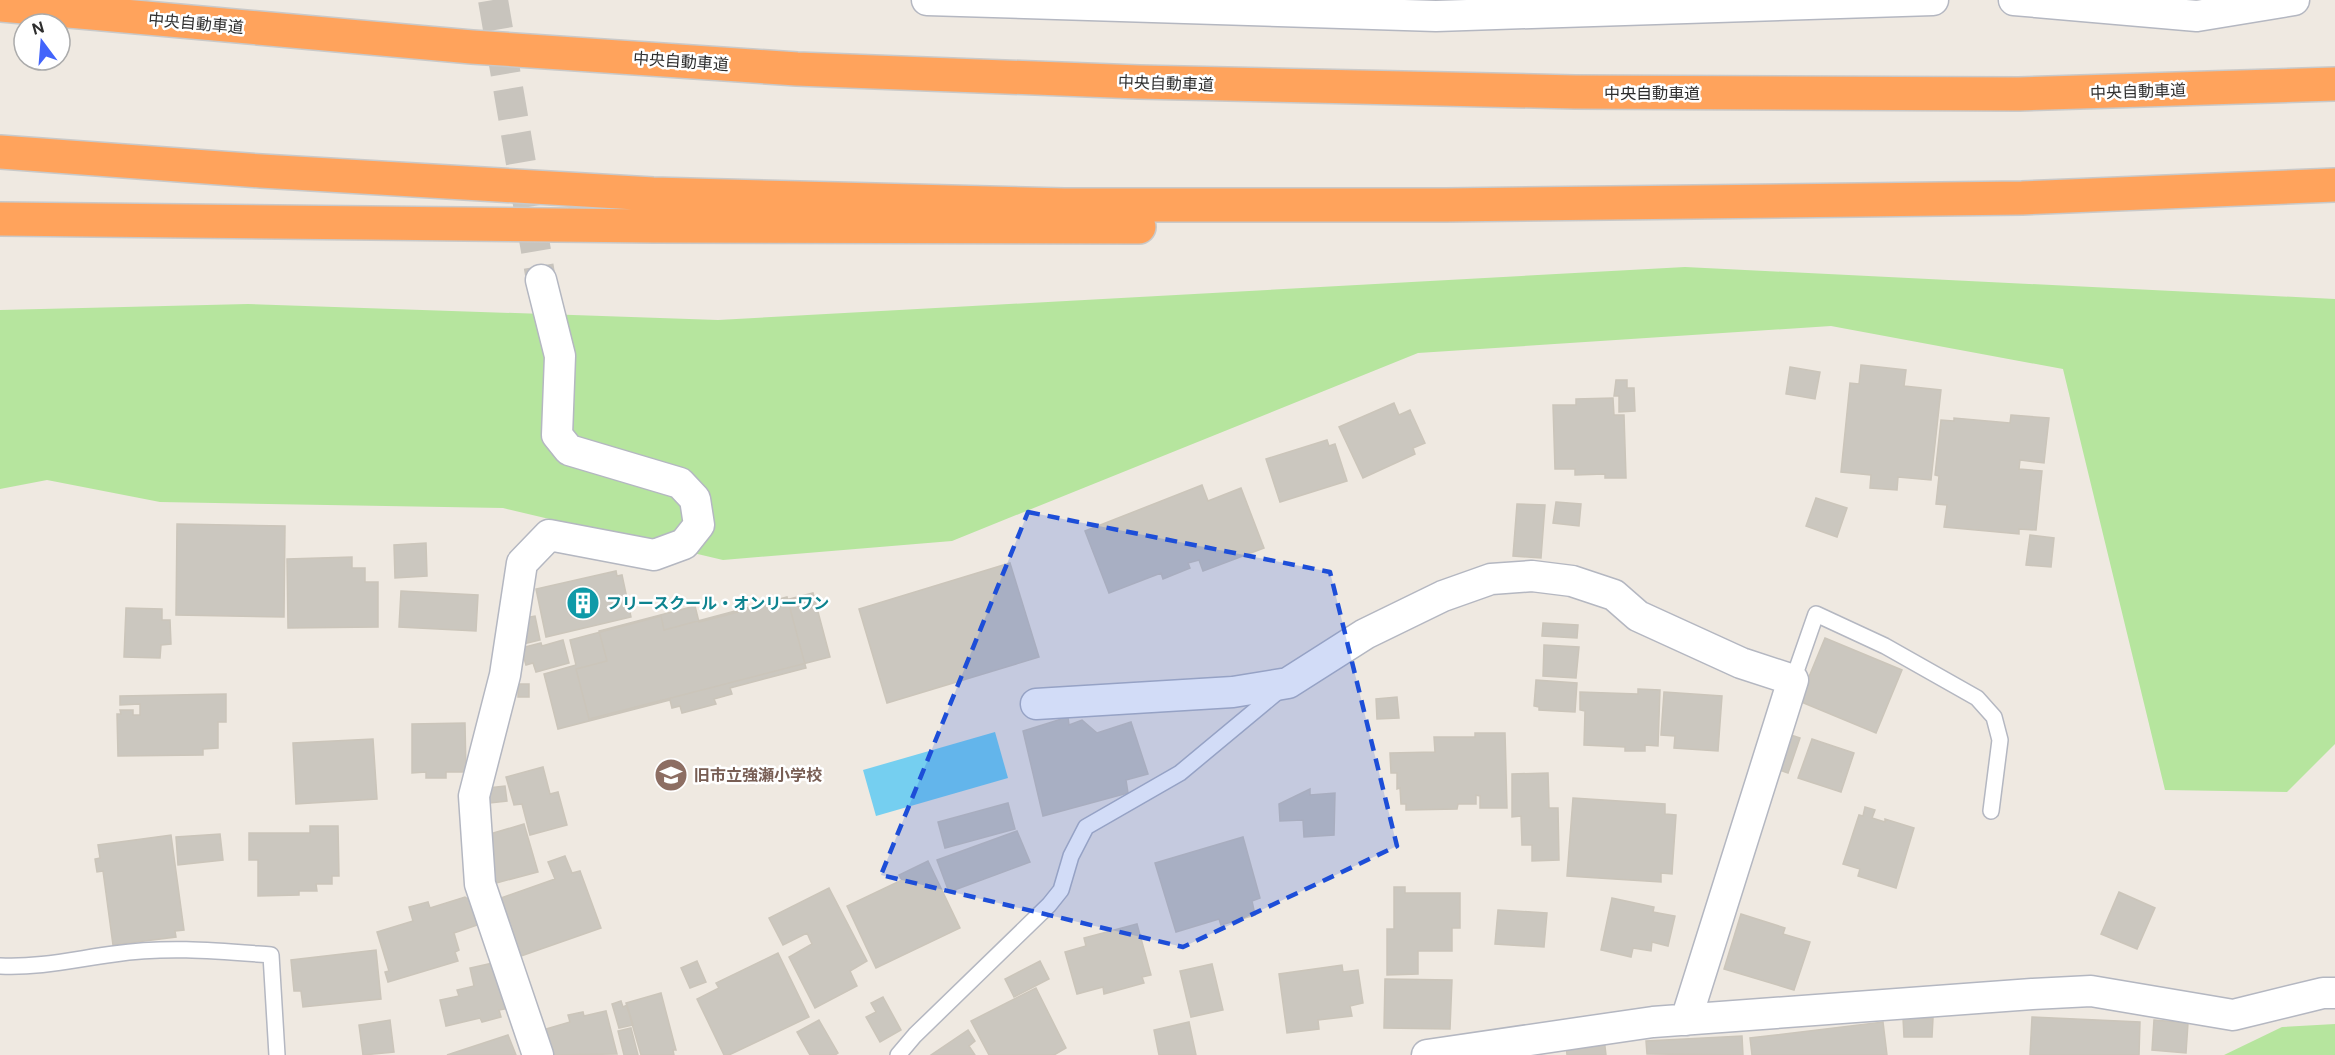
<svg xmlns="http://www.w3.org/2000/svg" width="2335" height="1055" font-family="'DM Sans','Noto Sans JP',sans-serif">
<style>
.green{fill:#b6e59e}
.water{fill:#75cff0}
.building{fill:#cbc7bf;stroke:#cbc5ba;stroke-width:1.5}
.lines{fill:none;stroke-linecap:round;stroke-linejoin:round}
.minor-tunnel{stroke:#c8c4bd;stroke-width:30;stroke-dasharray:30 15;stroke-linecap:butt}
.service-casing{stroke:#b4b7c1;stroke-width:18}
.minor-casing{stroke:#b4b7c1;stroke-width:33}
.motorway-casing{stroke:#c9c9c9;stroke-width:36}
.service{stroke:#fff;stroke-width:15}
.minor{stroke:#fff;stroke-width:30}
.motorway{stroke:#ffa35c;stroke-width:33}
.marked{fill:#1d4ed8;fill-opacity:0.2;stroke:#1d4ed8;stroke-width:4.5;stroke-dasharray:12 8;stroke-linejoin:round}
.labels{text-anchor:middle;stroke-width:5;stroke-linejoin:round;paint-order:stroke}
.street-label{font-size:16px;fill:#2e2e2e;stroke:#fff}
.culture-label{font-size:16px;font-weight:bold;fill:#0d838f;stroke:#fff;text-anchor:start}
.education-label{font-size:16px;font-weight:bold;fill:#785e54;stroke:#fff;text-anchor:start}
</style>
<rect width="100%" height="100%" fill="#efe9e1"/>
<path class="green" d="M1685,267L2335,299V744L2287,792L2165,790L2063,369L1831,326L1418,353L952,541L723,560L503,508L160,502L47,480L0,489V310L248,304L718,320Z
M2335,1024V1055H2224L2282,1027Z"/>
<path class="water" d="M995,732L1008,778L876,816L863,770Z"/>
<path class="building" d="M1861,365L1906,370L1904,386L1941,390L1931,480L1898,477L1897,490L1870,488L1871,475L1841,472L1850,383L1859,384Z
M1790,367L1820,372L1815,399L1786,394Z
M1616,380H1627V388H1634L1635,411L1619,412V396H1614Z
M1613,398L1614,415H1624L1626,478H1605V474L1575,475V469H1555L1553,405H1576V399Z
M1394,403L1399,415L1410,410L1425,443L1413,448L1415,454L1363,478L1339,427Z
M2011,415L2049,418L2044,463L2020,460L2019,469L2042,471L2036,530L2019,529V534L1944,527L1947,505L1936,504L1939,476L1935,475L1941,420L1954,421V418L2010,423Z
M1327,440L1329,446L1335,444L1347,481L1280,502L1266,459Z
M1202,485L1208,501L1241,488L1264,548L1203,571L1199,560L1188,563L1190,568L1163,579L1161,573L1109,593L1085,531Z
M1816,498L1847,508L1837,537L1806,526Z
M1556,502L1581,504L1579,526L1553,523Z
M1517,504L1545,505L1541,558L1513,556Z
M177,524L285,526L284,617L176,615Z
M2030,535L2054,538L2051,567L2026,565Z
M426,543L427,576L395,578L394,545Z
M352,557V568H365V582H378V627L288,628L287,559Z
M1010,563L1039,657L887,703L859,609Z
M616,571L617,576L622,575L631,617L546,637L536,589Z
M401,591L478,595L476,631L399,627Z
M813,593L830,657L589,719L576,669L607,661L599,631L695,606L699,622Z
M787,597L806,668L730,688L732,694L714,699L716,704L682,713L680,706L672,708L670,700L558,729L544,674L576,665L570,640L661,616L664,630Z
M126,608L162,609V620H170L171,644L161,645L160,658L124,657Z
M535,616L540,640L523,644L518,619Z
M1543,623L1578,625L1577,638L1542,636Z
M1825,638L1902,670L1876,733L1799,701Z
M563,640L569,663L536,672L533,663L526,665L521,648L541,643L542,646Z
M1544,645L1579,647L1576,678L1543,676Z
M1536,680L1577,683L1575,712L1539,710V707L1534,706Z
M518,684H529V697H518Z
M1638,689L1660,690L1658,746L1645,745V751H1625V747L1584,745L1585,711L1580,710V692L1638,694Z
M1664,692L1722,696L1718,751L1674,748L1675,736L1661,735Z
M226,694V722H218V748L203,749V755L118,756L117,714H121L120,710H133V715H140V704L120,705V696Z
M1397,697L1399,718L1377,719L1376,699Z
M1068,717L1069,725L1082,720L1097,733L1131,722L1148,774L1126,780L1128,793L1043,816L1023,731Z
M465,723L466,772H446V778H426V772L412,773V724Z
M1475,733H1505L1507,808H1480V796L1476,795V804H1458L1457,809L1406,810V804H1401L1400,788L1397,789V773H1391L1390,753L1435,752L1434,737H1475Z
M1788,734L1800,738L1788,773L1777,769Z
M373,739L377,799L296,804L293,743Z
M1812,739L1854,753L1841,792L1798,778Z
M543,767L550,794L558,792L567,825L530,835L522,804L514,805L506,777Z
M1548,773L1549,808H1558L1559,860L1532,861V845H1522L1521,816L1512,817V774Z
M505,786L507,801L490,803L488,788Z
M1310,789V795L1335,793L1334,835L1304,837L1303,820L1280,821L1279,804Z
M1573,798L1665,804V814L1676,815L1672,874L1661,873V882L1567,876Z
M1008,803L1015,829L945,848L938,822Z
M1865,807L1875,810L1872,818L1885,822V819L1914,828L1896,888L1858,876L1860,869L1843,864L1859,815L1863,816Z
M524,824L538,872L496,883L483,836Z
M310,826H338L339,876H332V884H316L317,891H299V895L258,896V860H249V833H310Z
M1017,831L1030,862L949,892L937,860Z
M220,834L223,860L178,865L176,837Z
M171,835L184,930L175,931L176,937L113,945L103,871L97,872L95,859L100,858L98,845Z
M1243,837L1260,898L1252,901L1255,915L1221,925L1219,919L1176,932L1155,863Z
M565,856L572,873L580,871L601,928L521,956L501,898L555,879L548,862Z
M928,861L960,928L876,968L847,906L902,880L899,875Z
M1394,887H1405V893H1460V928H1452V951H1418V974L1387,975V929H1394Z
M829,888L867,961L850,971L857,986L815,1008L789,957L812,944L807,933L783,945L769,918Z
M2119,892L2155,908L2137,949L2101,934Z
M465,897L474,903L480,924L454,933L459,950L455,952L458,961L388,982L385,972L389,971L377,932L413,921L409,907L428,902L430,908Z
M1612,898L1654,907L1653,912L1675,916L1668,946L1652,942L1651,951L1633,948L1631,957L1601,950Z
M1498,910L1547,913L1544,947L1495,944Z
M1741,914L1785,928L1783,934L1810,942L1794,990L1724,969Z
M1137,924L1151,975L1142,977L1144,983L1104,994L1103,987L1077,994L1065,952L1086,946L1084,938Z
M376,950L381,999L303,1007L301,991H294L291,960Z
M778,953L809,1017L729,1055H724L697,999L719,988L716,983Z
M697,961L706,982L690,988L681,968Z
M1040,961L1049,979L1014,997L1005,979Z
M493,963L505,1009L499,1010L501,1017L482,1022L480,1018L446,1026L440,1000L459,996L457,990L474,986L470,968Z
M1212,964L1223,1010L1191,1017L1180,971Z
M1342,965L1343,972L1358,970L1363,1003L1350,1006L1352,1016L1318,1020L1319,1029L1287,1033L1279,974Z
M1385,979L1452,980L1450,1029L1384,1028Z
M1036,988L1066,1048L1054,1055H989L971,1021Z
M661,993L676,1050H673L674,1055H641L626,1003Z
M883,997L901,1030L880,1042L866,1017L876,1012L871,1003Z
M621,1001L623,1007L627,1005L633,1025L619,1028L612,1004Z
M606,1011L617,1054L553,1055L546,1029L570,1022L568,1015L583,1012L584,1016Z
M2032,1017L2140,1022L2139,1055H2030Z
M1903,1018H1933L1932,1037H1904Z
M390,1020L394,1052L363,1055L359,1025Z
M819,1020L838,1053L835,1055H810L797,1032Z
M2154,1020L2188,1023L2186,1053L2152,1050Z
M1189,1022L1196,1055H1159L1154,1030Z
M1883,1022L1887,1055H1752L1750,1038Z
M631,1028L638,1055H624L618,1031Z
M968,1030L975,1041L969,1046L975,1055H931Z
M508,1035L516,1055H447Z
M1742,1036L1743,1055L1647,1054L1646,1041Z
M1604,1038L1606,1055H1567L1566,1044Z"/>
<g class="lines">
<path class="minor-tunnel" d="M493,0L541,280"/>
<g class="service-casing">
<path id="service" d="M1793,680L1816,614L1885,646L1977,698L1994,717L2000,740L1991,811
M0,966C39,968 76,959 114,954C168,946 218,951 271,955L277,1055
M898,1055L915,1035L1049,905L1061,890L1071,856L1086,827L1180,773L1281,689"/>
</g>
<g class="minor-casing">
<path id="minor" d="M927,0L1436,16L1933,0
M2014,0L2197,16L2294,0
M1036,704L1233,692L1288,683L1365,634L1443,596L1491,579L1532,576L1572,581L1614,595L1638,616L1741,663L1793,680L1686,1020
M538,1055L480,884L474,796L505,675L522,563L549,535L654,555L684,544L699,525L695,499L680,483L569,450L557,435L560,356L541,280
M1427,1055L1653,1022L2032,994L2091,991L2233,1015L2323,993H2335"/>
</g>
<g class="motorway-casing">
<path id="motorway" d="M0,5L472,47L797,69L1139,82L1575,92L2019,94L2335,84
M0,152L261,171L653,194L1064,205H1446L2022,198L2335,185
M0,219L653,226L1139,227"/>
</g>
<use href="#service" class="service"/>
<use href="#minor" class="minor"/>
<use href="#motorway" class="motorway"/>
</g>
<path class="marked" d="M1028,512L1330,572L1397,846L1183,947L881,875Z"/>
<defs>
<g id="building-disc" transform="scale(1.725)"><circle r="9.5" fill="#0f9aa8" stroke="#fff"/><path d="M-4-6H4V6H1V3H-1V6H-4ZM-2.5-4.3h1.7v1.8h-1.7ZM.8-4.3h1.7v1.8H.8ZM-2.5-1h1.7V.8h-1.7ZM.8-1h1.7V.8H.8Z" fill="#fff"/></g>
<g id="school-disc" transform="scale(1.725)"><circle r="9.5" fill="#8d6e63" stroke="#fff"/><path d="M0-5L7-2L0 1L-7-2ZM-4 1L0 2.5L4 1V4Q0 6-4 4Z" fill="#fff"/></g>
</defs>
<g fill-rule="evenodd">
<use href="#building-disc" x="583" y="603"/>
<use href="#school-disc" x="671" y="775"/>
</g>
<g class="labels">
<g class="street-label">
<text transform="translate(196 23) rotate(5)" y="6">中央自動車道</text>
<text transform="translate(681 61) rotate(4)" y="6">中央自動車道</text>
<text transform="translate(1166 83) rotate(2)" y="6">中央自動車道</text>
<text transform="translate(2138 91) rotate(-2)" y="6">中央自動車道</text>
<text x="1652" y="99">中央自動車道</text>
</g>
<g class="culture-label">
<text x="606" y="609">フリースクール・オンリーワン</text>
</g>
<g class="education-label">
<text x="694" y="781">旧市立強瀬小学校</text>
</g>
</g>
<g transform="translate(42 42) rotate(344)"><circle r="28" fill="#ffffff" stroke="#ababab" stroke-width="1.5"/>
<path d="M0-4.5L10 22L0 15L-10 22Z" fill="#4264fb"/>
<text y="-9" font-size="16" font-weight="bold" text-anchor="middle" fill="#2e2e2e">N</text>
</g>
</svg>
